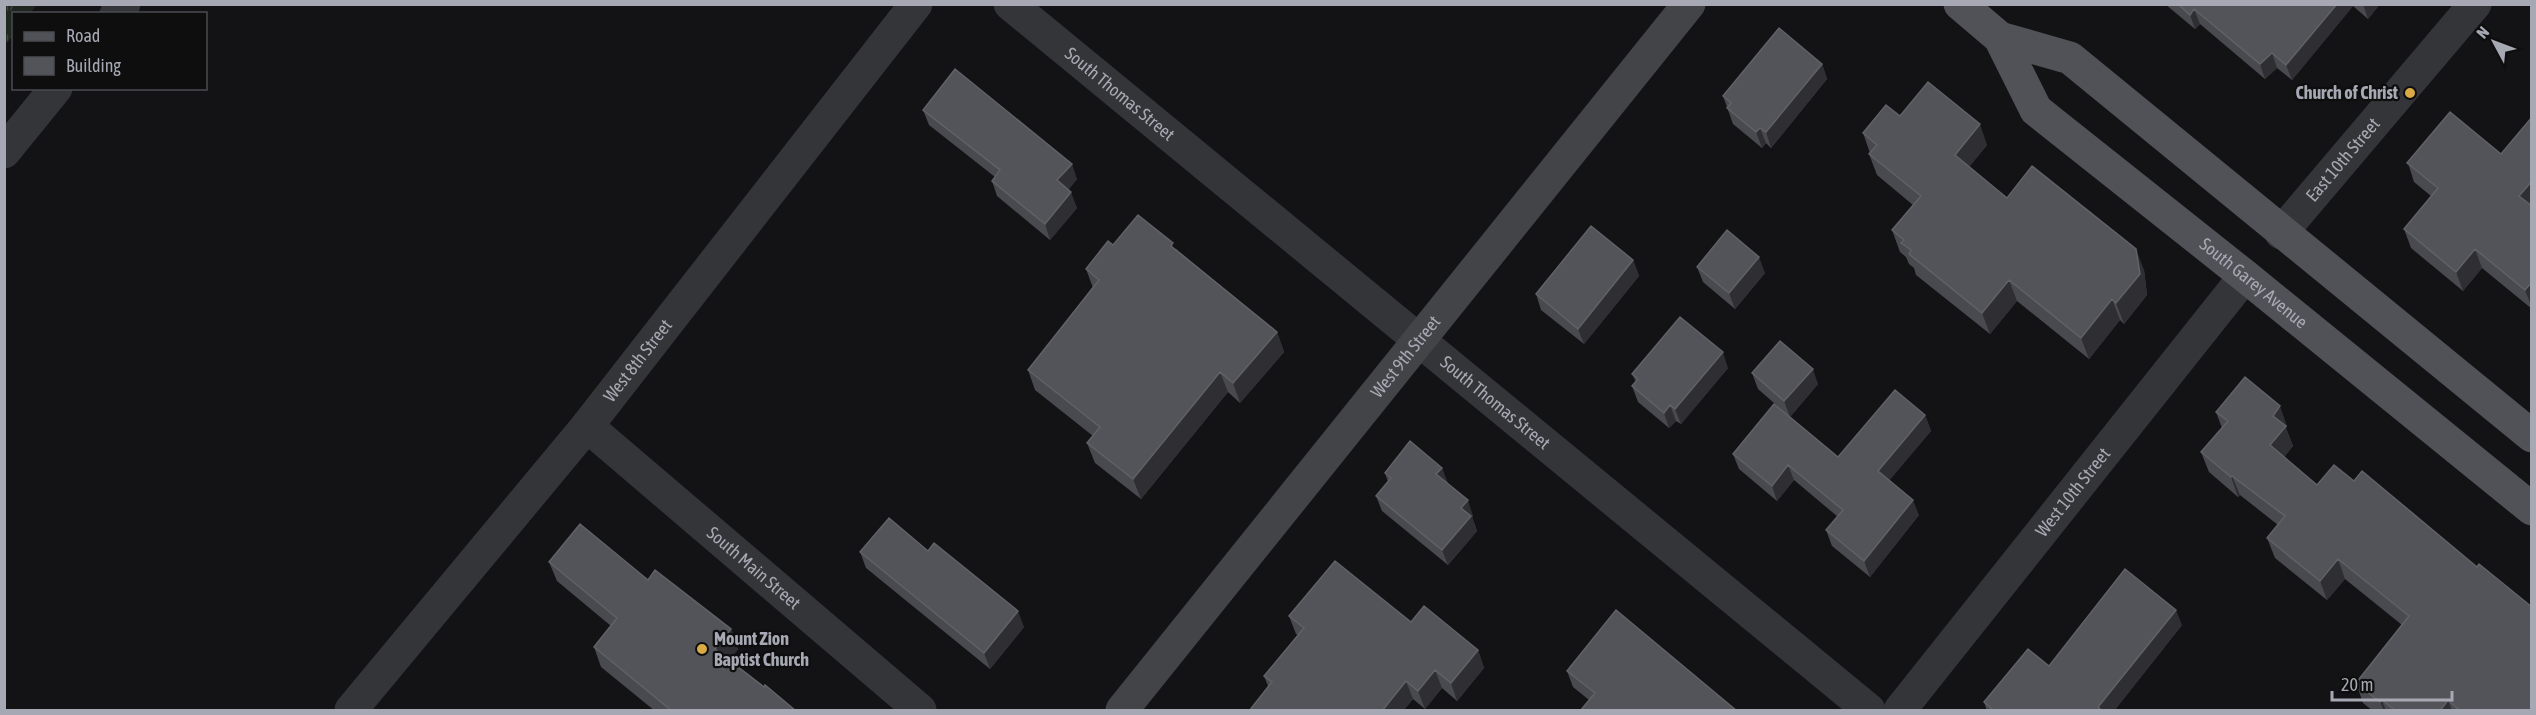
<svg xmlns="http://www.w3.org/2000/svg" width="2536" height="715" font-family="'Asap Condensed',sans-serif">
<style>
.grass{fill:url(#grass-tufts)}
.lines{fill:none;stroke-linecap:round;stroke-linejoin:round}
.street{stroke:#343538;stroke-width:33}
.secondary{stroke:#424448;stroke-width:33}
.primary{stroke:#505257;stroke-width:33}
.wall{fill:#494a4f}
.shaded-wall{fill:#2f2f33}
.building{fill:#535459;stroke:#606267;stroke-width:1.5}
.poi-dot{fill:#daaa44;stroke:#0e0e0f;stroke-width:2}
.labels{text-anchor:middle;stroke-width:4.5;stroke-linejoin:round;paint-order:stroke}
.poi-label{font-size:18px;font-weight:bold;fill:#a6a9b3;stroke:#0e0e0f;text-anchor:end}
.street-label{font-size:18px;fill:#a6a9b3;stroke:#0e0e0f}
</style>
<defs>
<pattern id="grass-tufts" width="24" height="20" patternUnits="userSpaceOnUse" patternTransform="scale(1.5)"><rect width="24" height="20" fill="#1f2620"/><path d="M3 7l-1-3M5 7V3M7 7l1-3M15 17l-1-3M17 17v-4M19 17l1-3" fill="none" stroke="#3d433e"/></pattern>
</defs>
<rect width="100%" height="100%" fill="#131214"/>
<path class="grass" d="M4,5H37L30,13L14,14L13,35L7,43L5,40Z"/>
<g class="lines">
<g class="street">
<path id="s1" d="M1010,4L1869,710"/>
<path d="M116,14L124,4"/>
<path d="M4,152L56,88"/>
<path id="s2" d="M2281,233L2475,4"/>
<path id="s3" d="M587,426L920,710"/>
<path id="s4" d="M351,710L587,426L916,4"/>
<path id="s5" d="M1900,710L2245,276"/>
</g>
<path class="secondary" id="s6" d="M1122,710L1689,4"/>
<g class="primary">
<path id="s7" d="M1960,4L2000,38L2036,110L2245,276L2532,509"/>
<path d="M2000,38L2070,58L2532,436"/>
</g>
</g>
<path class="wall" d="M2165,4H2380L2368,19L2353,6L2292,80L2277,68L2265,79L2200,24L2195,29Z
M1822,64L1827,79L1771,148L1766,143L1762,148L1733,124L1723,96Z
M923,110L1077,179L1068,190L1077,208L1050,240L997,196L992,181L995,177L929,125Z
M1900,116L1987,145L1969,167L2007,198L2144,270L2147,295L2124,324L2120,320L2089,359L2017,301L1990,334L1916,275L1914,268L1909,264L1906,257L1900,252L1892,230L1913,205L1877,175L1869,154L1870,153L1863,133Z
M2532,117V309L2482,268L2463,291L2411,248L2404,229L2431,196L2414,182L2408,163L2501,154Z
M1113,245L1176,249L1277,332L1284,352L1240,403L1228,392L1141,499L1095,463L1087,443L1093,436L1035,390L1028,370L1093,288L1086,269Z
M1633,260L1639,276L1584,344L1541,310L1536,294Z
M1697,267L1765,273L1735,309L1703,282Z
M1728,368L1681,424L1676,421L1669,428L1638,402L1632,386L1636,382L1632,374Z
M1752,373L1818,384L1790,417L1758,389Z
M2216,412L2287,426L2286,428L2293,446L2284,457L2532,711H2373L2363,703L2356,683L2402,625L2345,579L2327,600L2275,558L2267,538L2278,525L2240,495L2238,497L2209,472L2201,452L2222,428Z
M1925,415L1931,431L1889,480L1919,515L1870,577L1832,546L1826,530L1838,517L1794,480L1777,501L1739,469L1733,454L1838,457Z
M1442,468L1447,484L1473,516L1472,517L1477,531L1448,565L1382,511L1376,496L1388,482L1385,473Z
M928,551L1024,627L990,669L866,568L860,552Z
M549,562L648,580L731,629L738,649L729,660L796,711H655L601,667L594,647L611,626L557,581Z
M1289,616L1411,622L1478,650L1484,668L1457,701L1442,688L1425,709L1413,699L1403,711H1249L1268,686L1264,676L1298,635L1296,634Z
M2182,625L2114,711H1987L1984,702L2049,666Z
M1567,671L1737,711L1589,700L1573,687Z"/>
<path class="shaded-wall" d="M2337,4H2352L2353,6L2292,80L2286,65Z
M2363,4H2380L2368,19Z
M2194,9L2200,24L2195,29L2190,15Z
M2272,53L2277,68L2265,79L2260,64Z
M1822,64L1827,79L1771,148L1766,132Z
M1980,124L1987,145L1962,176L1955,155Z
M1760,128L1766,143L1762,148L1756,132Z
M1072,164L1077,179L1063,196L1057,180Z
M2532,181V209L2519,196Z
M1071,192L1077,208L1050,240L1045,224Z
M2136,249L2144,270L2147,295L2124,324L2116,303Z
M2475,249L2482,268L2463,291L2456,272Z
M1759,257L1765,273L1735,309L1729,293Z
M1633,260L1639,276L1584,344L1578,329Z
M2009,280L2017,301L1990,334L1982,313Z
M2532,282V308L2525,290Z
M2112,299L2120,320L2089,359L2081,338Z
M1277,332L1284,352L1240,403L1233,383Z
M1723,352L1728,368L1681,424L1675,409Z
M1813,369L1818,384L1790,417L1784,401Z
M1220,372L1228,392L1141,499L1133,479Z
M1670,405L1676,421L1669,428L1664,413Z
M2280,406L2287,426L2286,428L2293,446L2278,465L2270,445L2273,416Z
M1925,415L1931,431L1884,487L1878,471Z
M1788,465L1794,480L1777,501L1772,486Z
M1442,468L1448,483L1442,490L1436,474Z
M2232,476L2240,495L2238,497L2231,477Z
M1468,500L1473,516L1472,517L1477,531L1448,565L1442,550L1461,508Z
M1913,500L1919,515L1870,577L1864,561Z
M2338,559L2345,579L2327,600L2320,581Z
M2176,610L2182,625L2114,711H2099L2098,707Z
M1018,611L1024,627L990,669L984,653Z
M731,629L738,649L722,669L715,649Z
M1478,650L1484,668L1457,701L1451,683Z
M1435,670L1442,688L1425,709L1418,691Z
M1406,681L1413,699L1403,711H1382Z
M2382,700L2386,711H2384L2380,702Z
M2448,700L2452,711H2440Z"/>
<path class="building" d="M2178,4H2337L2286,65L2272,53L2260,64L2194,9L2190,15Z
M1779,28L1822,64L1766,132L1760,128L1756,132L1727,108L1731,103L1723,96Z
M955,69L1072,164L1057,180L1071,192L1045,224L992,181L1000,170L923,110Z
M1928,82L1980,124L1955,155L2007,198L2032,166L2136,249L2140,274L2116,303L2112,299L2081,338L2009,280L1982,313L1909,254L1911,250L1901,243L1904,240L1892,230L1921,196L1869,154L1877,145L1863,133L1886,105L1900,116Z
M2450,112L2501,154L2532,117V181L2519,196L2532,206V282L2525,290L2475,249L2456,272L2404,229L2438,188L2407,163Z
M1138,215L1173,243L1171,246L1277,332L1233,383L1220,372L1133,479L1087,443L1100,427L1028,370L1099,280L1086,269L1108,241L1113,245Z
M1591,226L1633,260L1578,329L1536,294Z
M1727,230L1759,257L1729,293L1697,267Z
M1680,317L1723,352L1675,409L1670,405L1664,413L1632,386L1638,379L1632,374Z
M1780,341L1813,369L1784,401L1752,373Z
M2245,377L2280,406L2273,416L2286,426L2270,445L2317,485L2334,465L2354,481L2362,471L2477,567L2479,564L2532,607V711H2460L2448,700L2440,711H2396L2382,700L2380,702L2356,683L2409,616L2338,559L2320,581L2267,538L2285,516L2232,476L2231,477L2201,452L2228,421L2216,412Z
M1895,390L1925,415L1878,471L1913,500L1864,561L1826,530L1843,510L1788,465L1772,486L1733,454L1774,404L1838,457Z
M1410,441L1442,468L1436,474L1468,500L1461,508L1471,516L1442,550L1376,496L1391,478L1385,473Z
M889,518L928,551L934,543L1018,611L984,653L860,552Z
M580,524L648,580L655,570L731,629L715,649L764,687L765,685L796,711H672L594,647L617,618L549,562Z
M1335,561L1411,622L1424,606L1478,650L1451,683L1435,670L1418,691L1406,681L1382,711H1249L1272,682L1264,676L1304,628L1289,616Z
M2125,569L2176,610L2098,707L2102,711H1994L1984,702L2028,649L2049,666Z
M1616,610L1737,711H1580L1595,693L1567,671Z"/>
<g class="poi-dot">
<circle cx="2410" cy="93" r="6"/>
<circle cx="702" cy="649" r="6"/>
</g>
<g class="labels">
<g class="poi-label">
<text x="2398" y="99">Church of Christ</text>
<text x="714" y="645" text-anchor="start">Mount Zion<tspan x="714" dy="21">Baptist Church</tspan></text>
</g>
<g class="street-label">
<text dy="6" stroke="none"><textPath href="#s1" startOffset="142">South Thomas Street</textPath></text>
<text dy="6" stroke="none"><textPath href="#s2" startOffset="96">East 10th Street</textPath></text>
<text dy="6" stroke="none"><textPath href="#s7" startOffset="411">South Garey Avenue</textPath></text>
<text dy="6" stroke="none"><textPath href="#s6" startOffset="453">West 9th Street</textPath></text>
<text dy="6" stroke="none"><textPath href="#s4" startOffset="452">West 8th Street</textPath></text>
<text dy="6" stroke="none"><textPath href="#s1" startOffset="628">South Thomas Street</textPath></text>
<text dy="6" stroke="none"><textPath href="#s5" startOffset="278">West 10th Street</textPath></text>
<text dy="6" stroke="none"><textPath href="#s3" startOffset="219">South Main Street</textPath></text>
</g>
</g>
<rect width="2536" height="715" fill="none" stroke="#a6a9b3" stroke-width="12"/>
<rect x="12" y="12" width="195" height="78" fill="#0e0e0f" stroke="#4b4c51" stroke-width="1.5"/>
<rect x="24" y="32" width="30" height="9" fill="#505257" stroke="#4b4c51" stroke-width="1.5"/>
<text x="66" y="42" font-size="18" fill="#a6a9b3">Road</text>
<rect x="24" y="57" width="30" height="18" fill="#535459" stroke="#4b4c51" stroke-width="1.5"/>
<text x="66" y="72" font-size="18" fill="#a6a9b3">Building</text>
<g transform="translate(2494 42) rotate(311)" stroke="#0e0e0f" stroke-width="4.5" paint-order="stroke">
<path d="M0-4.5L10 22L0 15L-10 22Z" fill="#a6a9b3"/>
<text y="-9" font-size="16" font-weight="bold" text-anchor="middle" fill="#a6a9b3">N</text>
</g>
<path d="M2332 691v9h120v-9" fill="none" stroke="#a6a9b3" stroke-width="3"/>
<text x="2341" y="691" font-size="18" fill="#a6a9b3" stroke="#0e0e0f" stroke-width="4.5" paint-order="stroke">20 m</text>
</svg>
